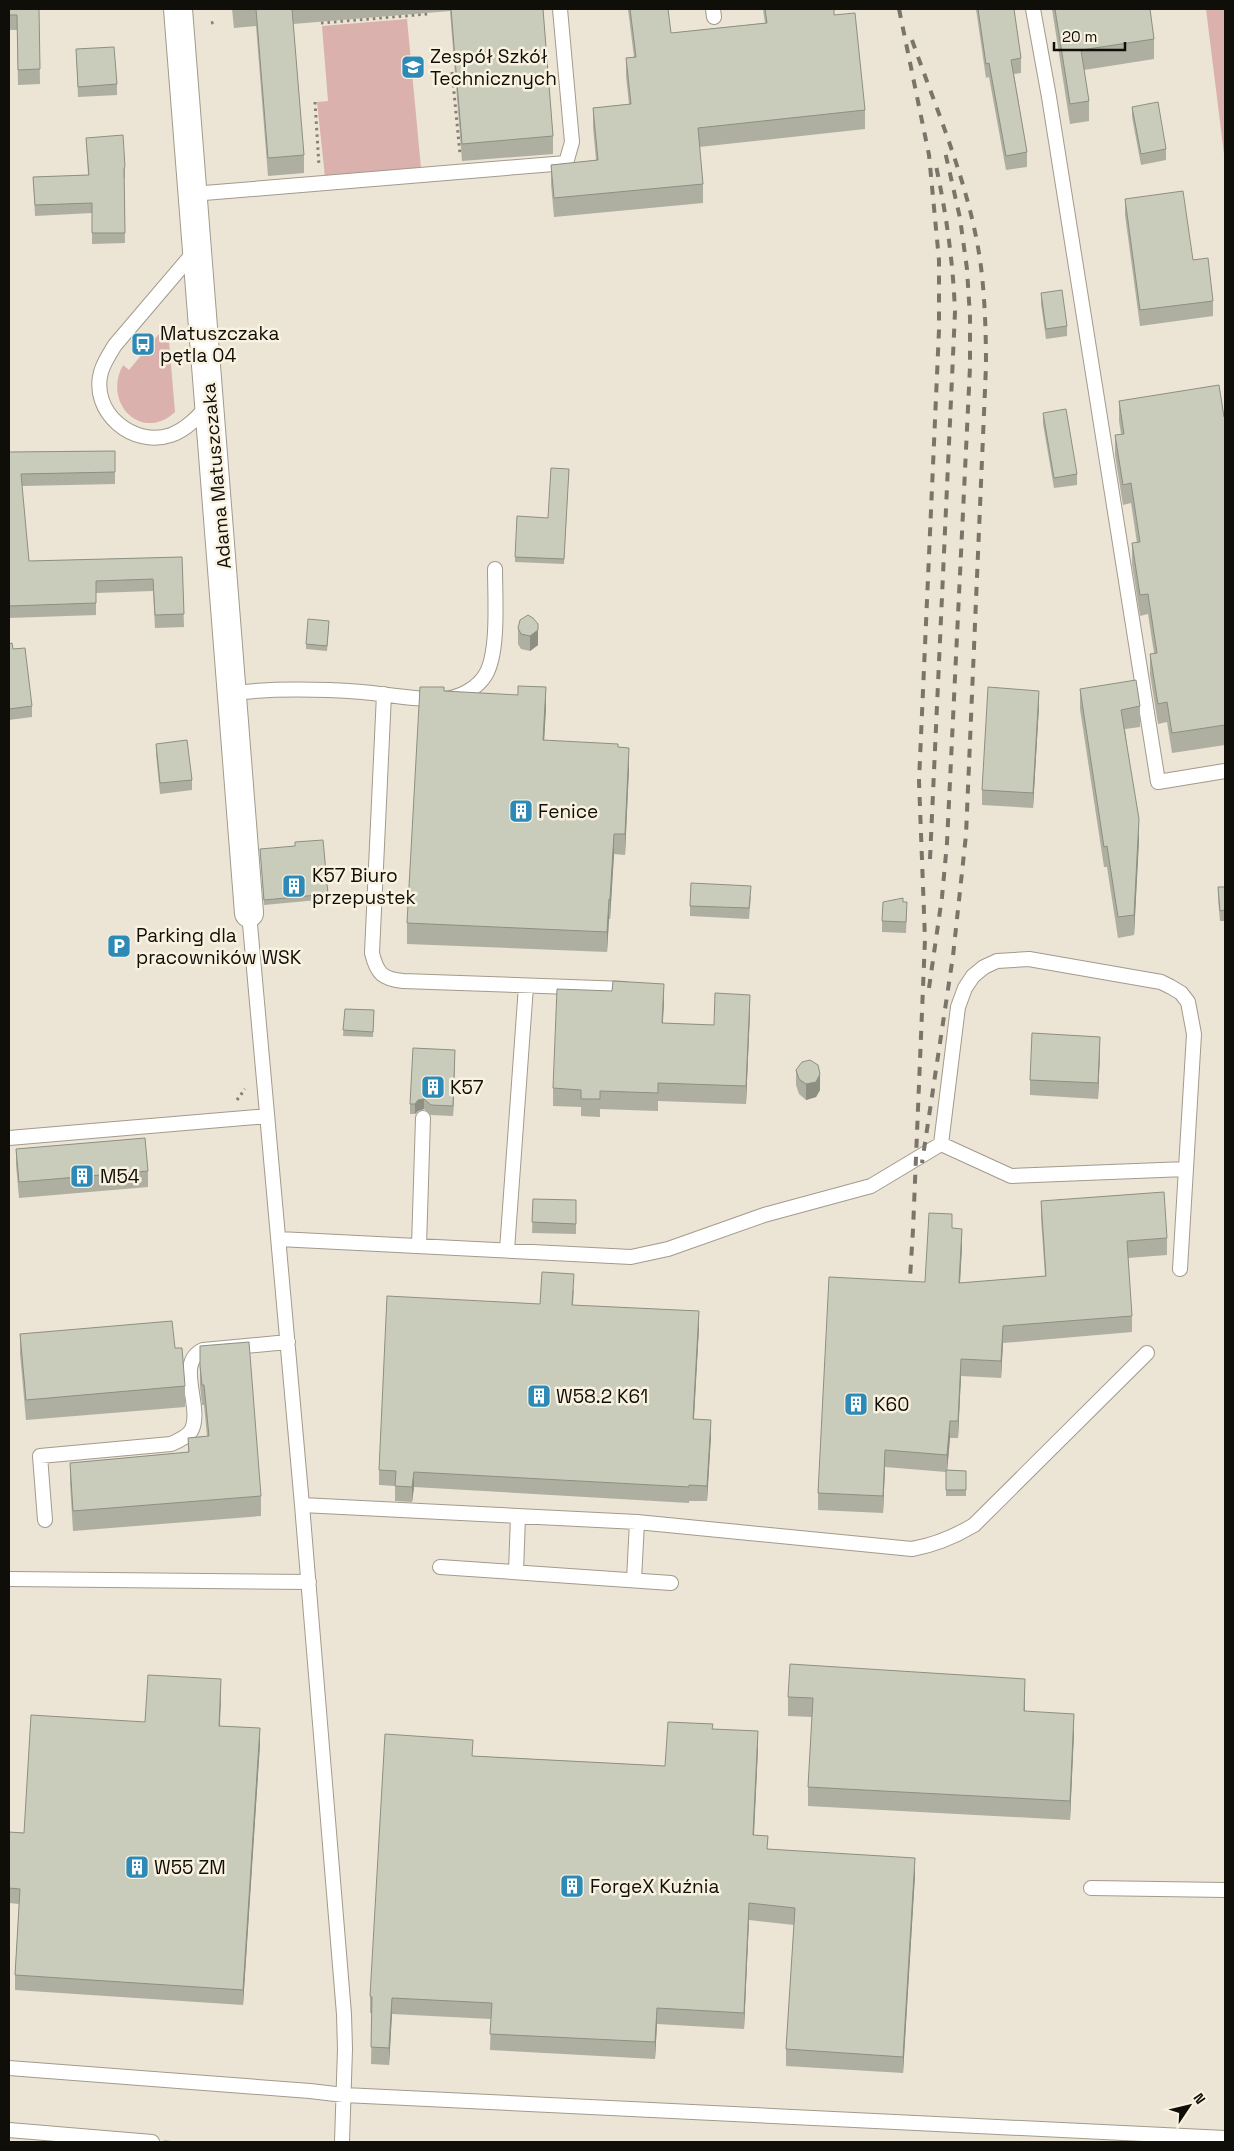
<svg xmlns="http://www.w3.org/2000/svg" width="1234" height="2151" font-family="'Space Grotesk',sans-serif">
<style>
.green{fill:#dbb1ad}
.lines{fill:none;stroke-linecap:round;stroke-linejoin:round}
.service-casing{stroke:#a29b8c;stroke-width:16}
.minor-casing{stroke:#a29b8c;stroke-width:30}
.path{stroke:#857f74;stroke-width:3;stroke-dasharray:2.5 4;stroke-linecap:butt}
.service{stroke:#fff;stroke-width:14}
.minor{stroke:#fff;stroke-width:28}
.rail{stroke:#7a756a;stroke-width:4;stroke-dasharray:9 9;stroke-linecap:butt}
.wall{fill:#aeafa1}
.shaded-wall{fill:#8d8f83}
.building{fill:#caccbb;stroke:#8d8f83}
.labels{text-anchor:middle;stroke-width:5;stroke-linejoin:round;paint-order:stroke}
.poi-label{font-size:19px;fill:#100e08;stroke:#faf2e1;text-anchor:start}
.street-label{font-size:19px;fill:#100e08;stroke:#faf2e1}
</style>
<rect width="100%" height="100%" fill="#ece4d4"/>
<path class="green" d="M1206,9H1225V162Z
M407,19L421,168L325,177L317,102L328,101L322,26Z
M163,329L168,330L175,412C142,443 102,403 123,365L129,370Z"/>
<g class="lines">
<g class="service-casing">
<path id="service" d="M713,9L714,17
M1033,9L1049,97L1158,782L1225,771
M192,194L566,163L572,142L560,9
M195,251L115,345C110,353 104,362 101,372C90,412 133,448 171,435C187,429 198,417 209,404
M233,693C276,688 319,689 362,692C386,694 422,701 445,699C461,697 478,688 486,674C499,651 495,597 495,569
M384,694L372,953C377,974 383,979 403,981L625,989
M249,913L302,1505L344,2014L345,2049L342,2142
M9,1138L267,1116
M941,1144L1011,1176L1186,1169
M279,1239L631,1257L668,1249L764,1215L871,1186L941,1144L958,1007L965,988L973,976L984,967L997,961L1029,959L1161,982L1171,987L1181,993L1188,1002L1194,1034L1180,1269
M419,1246L423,1118
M507,1250L526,986
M302,1505L637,1522L912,1549C935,1545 954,1537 974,1525L1147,1353
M45,1520L40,1456L171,1444C178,1441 187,1437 191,1431C204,1408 174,1363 203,1350L288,1342
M440,1567L671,1583
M516,1572L518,1516
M9,1579L309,1582
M634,1580L637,1522
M1091,1888L1225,1890
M9,2068L310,2091L344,2095L1225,2138
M9,2130L152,2142"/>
</g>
<g class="minor-casing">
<path id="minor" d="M178,9L249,913"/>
</g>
<path class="path" d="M211,23L216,22
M321,23L428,14
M452,72L460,154
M315,102L319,166
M237,1100L245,1089"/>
<use href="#service" class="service"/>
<use href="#minor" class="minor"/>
<path class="rail" d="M899,9L929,155L939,260V330L919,781L925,939L913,1230L909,1294
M912,40C938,114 971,189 981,267C985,300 986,333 986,366L966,835L953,956L922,1163
M930,859L955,312C953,260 946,212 935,161
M929,988L942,897L947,843L970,367V317L967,269L960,218L944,147"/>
</g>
<path class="wall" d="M9,9H39L40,84L18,85L17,30H9Z
M232,9H543L553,136V154L462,161L450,11L293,24L304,155V173L268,176L256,26L234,28Z
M628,9H668L671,33L765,23L763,9H834V15L865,110V129L699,147L703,184V203L554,217L551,184V165L596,160L593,127V108L629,104L626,76V58L634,57Z
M976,9H1014L1021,58V73L1014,74L1027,152V167L1006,170L989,77L986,78Z
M1052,9H1150L1154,39V59L1084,70L1089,101V121L1070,124Z
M76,49L117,84V95L78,97Z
M1132,107L1166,149V160L1141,165L1132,117Z
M86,138L125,167V178H124L125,243L92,244V213L35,216L33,177L88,175Z
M1125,199L1193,260L1213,301V316L1140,326L1125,215Z
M1041,293L1067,326V336L1046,339L1041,304Z
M1119,401L1225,417V745L1172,753L1167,722L1158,724L1150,674V654L1154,653L1148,614L1140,616L1132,564V543H1137L1131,503L1123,505L1115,455V435L1121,434L1119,421Z
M1043,413L1077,474V485L1054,488L1043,424Z
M115,451V484L22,486L29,561L182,557L184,627L155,628L153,591L96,593V615L9,618V452Z
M569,469L564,564L515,562V557L548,518Z
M329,626L327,651L306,649V644Z
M518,628L538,630V645L530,651L521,649L518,644Z
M9,644L13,649L32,706V717L9,720Z
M1080,689L1140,706V727L1125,729L1139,840L1134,935L1118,938L1107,867H1104L1080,709Z
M444,691L546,707L544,740L618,747L629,768L625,855L614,854L610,919H609L607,952L407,944V923Z
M1039,706L1033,808L982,805V790Z
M156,744L192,780V790L160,794L156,754Z
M260,849L328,894V899L264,905Z
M1218,887H1225V921H1220L1218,898Z
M751,896L749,919L690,916V906Z
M903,902L907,912L906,933L882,932V921Z
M664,1002L662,1023L714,1025L750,1012L746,1104L658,1101V1111L600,1109V1117L581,1116V1107L553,1106V1088Z
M345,1009L374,1010L373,1037L343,1036Z
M1100,1052L1098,1099L1030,1095V1080Z
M455,1060L453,1116L431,1115L424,1109L418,1111L415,1114H410V1104Z
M796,1070L820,1090L816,1097L806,1100L799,1094L796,1085Z
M16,1149L148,1171V1187L19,1198L16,1165Z
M533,1199L576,1200V1234L532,1233Z
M1041,1201L1167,1238V1255L1128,1258L1132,1316V1332L1003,1343L1001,1378L961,1376L958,1438H950L947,1470L966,1471V1496H946V1472L885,1467L883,1513L818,1510V1493L952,1228L962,1246L960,1283L1045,1276L1041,1218Z
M574,1289L573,1305L699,1327L694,1419L711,1436L707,1501H689V1503L414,1487L412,1502L395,1501V1486L379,1485V1470L540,1304Z
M20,1334L185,1386V1407L26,1420L20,1354Z
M200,1346L261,1496V1516L73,1531L70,1483V1463L188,1452V1438L207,1436L204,1405H202L200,1386Z
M221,1694L220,1726L260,1744L243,2005L15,1990V1975L19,1904L9,1903V1832L24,1833L145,1722Z
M788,1697L1025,1699V1712L1074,1733L1070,1820L808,1806V1787L812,1717L788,1716Z
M713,1729L758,1748L754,1835L768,1849L915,1875L903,2073L786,2066V2049L794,1925L749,1920L744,2029L657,2024L655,2059L490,2050L491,2019L392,2014L389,2065L371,2064L372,2013H370V1996L473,1756L665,1766Z"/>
<path class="shaded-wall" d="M538,630V645L530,651V636Z
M546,687V707L543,761V740Z
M1039,691V706L1033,808V793Z
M629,748V768L625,855V834Z
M1139,819V840L1134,935V915Z
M614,834V854L610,919V899Z
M609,899V919L607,952V932Z
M664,984V1002L662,1040V1023Z
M750,995V1012L746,1104V1086Z
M1100,1037V1052L1098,1099V1083Z
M455,1050V1060L453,1116V1106Z
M820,1074V1090L816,1097L806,1100V1084Z
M424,1099V1109L418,1111L415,1114V1104L418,1100Z
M962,1229V1246L959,1300V1283Z
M699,1311V1327L693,1434V1419Z
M1003,1326V1343L1001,1378V1361Z
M961,1359V1376L958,1438V1421Z
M711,1420V1436L707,1501V1486Z
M950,1421V1438L947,1472V1455Z
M885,1450V1467L883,1513V1496Z
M414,1472V1487L412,1502V1487Z
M221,1679V1694L219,1741V1726Z
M1025,1679V1699L1024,1731V1711Z
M1074,1714V1733L1070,1820V1801Z
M260,1728V1744L243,2005V1990Z
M758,1731V1748L753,1852V1835Z
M915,1858V1875L903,2073V2057Z
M749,1903V1920L744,2029V2013Z
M392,1998V2014L389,2065V2048Z
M657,2008V2024L655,2059V2042Z"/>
<path class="building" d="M9,9H39L40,69L18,70L17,15H9Z
M256,9H292L304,155L268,158Z
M451,9H543L553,136L462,144Z
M630,9H668L671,33L767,23L765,9H834V15L855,13L865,110L698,128L703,184L554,198L551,165L598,160L593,108L631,104L626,58L636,57Z
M978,9H1014L1021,58L1011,60L1027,152L1006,156L989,63L986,64Z
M1055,9H1150L1154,39L1081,50L1089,101L1070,104Z
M114,47L117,84L78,87L76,49Z
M1158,102L1166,149L1141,154L1132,107Z
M123,135L125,167L124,168L125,233H92V203L35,205L33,177L89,175L86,138Z
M1183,191L1193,260L1208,258L1213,301L1140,310L1125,199Z
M1062,290L1067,326L1046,329L1041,293Z
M1219,385L1224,417H1225V725L1172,733L1167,702L1158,704L1150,654L1157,653L1148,594L1140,595L1132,543L1140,542L1131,483L1123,485L1115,435L1124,434L1119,401Z
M1066,409L1077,474L1054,478L1043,413Z
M115,451V472L21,474L29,561L182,557L184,614L155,615L153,579L96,581V603L9,606V452Z
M551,468L569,469L564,559L515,557L517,516L548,518Z
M528,615L533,618L538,624V630L530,636L521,634L518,628L520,620Z
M308,619L329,621L327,646L306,644Z
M12,643L13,649L25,648L32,706L9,709V644Z
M1136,680L1140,706L1121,710L1139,819L1134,915L1118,917L1107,846L1104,847L1080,689Z
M518,686L546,687L543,740L618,744V747L629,748L625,834H614L610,899H609L607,932L407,923L420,687H444V691L518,695Z
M988,687L1039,691L1033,793L982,790Z
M187,740L192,780L160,783L156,744Z
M323,840L328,894L264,900L260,849L295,846V842Z
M691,883L751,886L749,908L690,906Z
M1218,887H1225V910L1220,911Z
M903,898V902H907L906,922L882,921L883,902Z
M613,981L664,984L662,1023L714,1025L715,993L750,995L746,1086L658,1083V1093L600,1091V1099H581V1090L553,1088L557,989L612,991Z
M345,1009L374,1010L373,1032L343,1030Z
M1032,1033L1100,1037L1098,1083L1030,1080Z
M413,1048L455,1050L453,1106L431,1105L424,1099L418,1100L415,1104H410Z
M810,1060L818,1065L820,1074L816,1082L806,1084L799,1079L796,1070L802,1062Z
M145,1138L148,1171L19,1182L16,1149Z
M1164,1192L1167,1238L1127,1241L1132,1316L1003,1326L1001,1361L961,1359L958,1421H950L947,1455L885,1450L883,1496L818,1493L829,1277L925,1282L929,1213L952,1214V1228L962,1229L959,1283L1046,1276L1041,1201Z
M533,1199L576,1200V1224L532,1222Z
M542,1272L574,1274L572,1305L699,1311L693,1419L711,1420L707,1486L689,1485V1487L414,1472L412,1487L395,1486L396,1471L379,1470L387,1296L540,1304Z
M172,1321L175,1348H182L185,1386L26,1400L20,1334Z
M249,1342L261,1496L73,1511L70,1463L189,1452L188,1438L209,1436L204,1385H202L200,1366V1346Z
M946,1470L966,1471V1490H946Z
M790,1664L1025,1679L1024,1711L1074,1714L1070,1801L808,1787L813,1698L788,1697Z
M148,1675L221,1679L219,1726L260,1728L243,1990L15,1975L20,1889L9,1888V1832L24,1833L31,1715L145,1722Z
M668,1722L713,1724L712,1729L758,1731L753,1835L768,1836L767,1849L915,1858L903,2057L786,2049L795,1908L749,1903L744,2013L657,2008L655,2042L490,2034L492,2003L392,1998L389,2048L371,2047L372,1997L370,1996L385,1734L473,1740L472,1756L665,1766Z
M164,2141L179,2142H164Z"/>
<defs>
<g id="school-square" transform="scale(1.25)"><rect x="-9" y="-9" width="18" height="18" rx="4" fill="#2d8ab6" stroke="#faf2e1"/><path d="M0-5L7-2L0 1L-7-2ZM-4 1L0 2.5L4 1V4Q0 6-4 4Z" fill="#fff"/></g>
<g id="bus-square" transform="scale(1.25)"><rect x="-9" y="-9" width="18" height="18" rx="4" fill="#2d8ab6" stroke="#faf2e1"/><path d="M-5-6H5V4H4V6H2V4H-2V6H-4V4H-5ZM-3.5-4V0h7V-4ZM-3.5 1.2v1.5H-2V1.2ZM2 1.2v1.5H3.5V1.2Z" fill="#fff"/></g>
<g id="building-square" transform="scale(1.25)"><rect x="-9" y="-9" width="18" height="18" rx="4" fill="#2d8ab6" stroke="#faf2e1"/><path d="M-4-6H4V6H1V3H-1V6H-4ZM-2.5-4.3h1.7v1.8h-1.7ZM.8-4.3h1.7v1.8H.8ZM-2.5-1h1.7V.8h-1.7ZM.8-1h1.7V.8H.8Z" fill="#fff"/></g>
<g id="parking-square" transform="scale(1.25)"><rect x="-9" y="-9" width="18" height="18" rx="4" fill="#2d8ab6" stroke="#faf2e1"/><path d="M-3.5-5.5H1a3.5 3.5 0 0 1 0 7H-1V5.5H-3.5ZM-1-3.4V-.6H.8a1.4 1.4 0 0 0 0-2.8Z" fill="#fff"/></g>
</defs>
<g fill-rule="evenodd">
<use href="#school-square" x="413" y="67"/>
<use href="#bus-square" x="143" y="344"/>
<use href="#building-square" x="521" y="811"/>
<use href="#building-square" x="294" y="886"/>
<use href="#parking-square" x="119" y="946"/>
<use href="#building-square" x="433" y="1087"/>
<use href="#building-square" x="82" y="1176"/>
<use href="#building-square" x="539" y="1396"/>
<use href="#building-square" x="856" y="1404"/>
<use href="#building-square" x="137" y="1867"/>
<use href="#building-square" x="572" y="1886"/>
</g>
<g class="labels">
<g class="poi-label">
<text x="430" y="63">Zespół Szkół<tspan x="430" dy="22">Technicznych</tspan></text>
<text x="160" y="340">Matuszczaka<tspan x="160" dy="22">pętla 04</tspan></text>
<text x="538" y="818">Fenice</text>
<text x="312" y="882">K57 Biuro<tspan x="312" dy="22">przepustek</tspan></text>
<text x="136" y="942">Parking dla<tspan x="136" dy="22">pracowników WSK</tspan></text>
<text x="450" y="1094">K57</text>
<text x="100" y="1183">M54</text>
<text x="556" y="1403">W58.2 K61</text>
<text x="874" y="1411">K60</text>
<text x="154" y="1874">W55 ZM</text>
<text x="590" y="1893">ForgeX Kuźnia</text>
</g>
<g class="street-label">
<text transform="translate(216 476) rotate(-95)" y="7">Adama Matuszczaka</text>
</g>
</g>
<rect width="1234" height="2151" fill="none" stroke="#100e08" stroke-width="20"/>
<g transform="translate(1189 2106) rotate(55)" stroke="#faf2e1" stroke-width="4" paint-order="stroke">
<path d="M0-4L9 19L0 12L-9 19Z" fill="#100e08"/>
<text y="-8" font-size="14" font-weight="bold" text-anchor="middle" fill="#100e08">N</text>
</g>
<path d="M1054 42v8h71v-8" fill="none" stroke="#100e08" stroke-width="2.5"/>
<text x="1062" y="42" font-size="15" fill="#100e08" stroke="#faf2e1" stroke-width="4" paint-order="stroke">20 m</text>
</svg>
